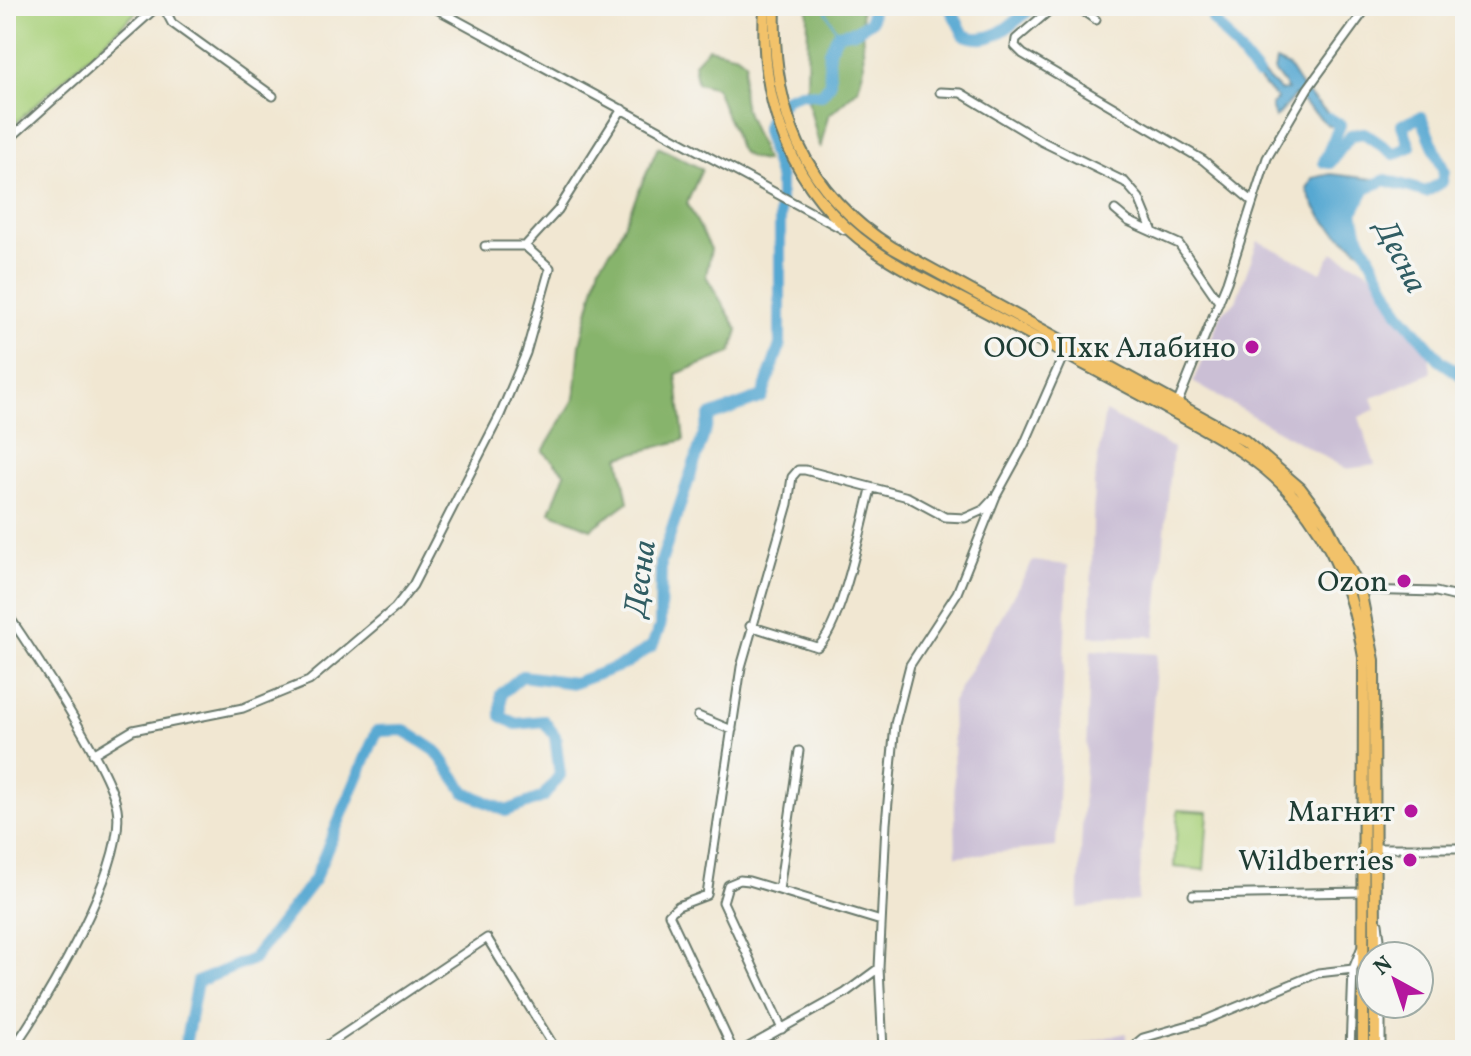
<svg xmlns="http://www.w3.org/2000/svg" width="1471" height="1056" font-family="Vollkorn,serif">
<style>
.industrial{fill:#cbbfd5}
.green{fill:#aad27d;stroke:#648858;stroke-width:2}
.forest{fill:#87b46c;stroke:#537850;stroke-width:2}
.water{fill:#57a8d2;stroke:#3b7283;stroke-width:2}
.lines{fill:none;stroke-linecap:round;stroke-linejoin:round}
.stream{stroke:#57a8d2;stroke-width:2}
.river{stroke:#57a8d2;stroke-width:12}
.minor-casing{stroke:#68786b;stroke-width:11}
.highway-casing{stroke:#68786b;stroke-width:14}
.minor{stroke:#fff;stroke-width:7}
.highway{stroke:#f2c26a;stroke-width:10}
.poi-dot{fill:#b5179e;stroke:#f6f6f2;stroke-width:3}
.labels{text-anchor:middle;stroke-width:7;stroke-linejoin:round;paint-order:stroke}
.poi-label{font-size:30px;fill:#1f3d34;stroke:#f6f6f2;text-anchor:end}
.water-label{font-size:32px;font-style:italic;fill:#305d63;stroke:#f6f6f2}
</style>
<rect width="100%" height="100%" fill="#f6f6f2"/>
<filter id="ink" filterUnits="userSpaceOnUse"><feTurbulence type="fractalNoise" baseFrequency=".0125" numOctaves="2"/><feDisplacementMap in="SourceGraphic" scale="16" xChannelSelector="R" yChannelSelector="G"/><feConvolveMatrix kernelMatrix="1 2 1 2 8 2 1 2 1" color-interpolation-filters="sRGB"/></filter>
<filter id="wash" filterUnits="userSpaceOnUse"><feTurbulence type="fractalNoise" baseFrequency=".006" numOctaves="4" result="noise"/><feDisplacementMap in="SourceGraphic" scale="32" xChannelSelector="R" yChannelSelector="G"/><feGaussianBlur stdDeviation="1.8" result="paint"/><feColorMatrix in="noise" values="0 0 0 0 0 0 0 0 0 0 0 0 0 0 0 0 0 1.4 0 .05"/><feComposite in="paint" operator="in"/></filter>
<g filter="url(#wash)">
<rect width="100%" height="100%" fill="#f1e7d2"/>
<path class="industrial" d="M1258,241L1321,272L1333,252L1371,273L1395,315L1429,353L1431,373L1372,398L1376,409L1359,417L1375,465L1346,469L1193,382L1222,313L1236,301Z
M1105,412L1173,448L1155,636H1090L1094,484Z
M1033,561L1068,565L1056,847L956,856L952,702Z
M1091,650L1157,654L1138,901L1078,908Z
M1126,1033L1129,1050H1051Z"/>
<path class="green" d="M6,6H143L6,132Z
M1178,810L1208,812L1204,870L1174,867Z"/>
<path class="forest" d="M808,6H861L864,67L858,89L828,116L820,149L807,96Z
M708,48L737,55L746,62C734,109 754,121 765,161C730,155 742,145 730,123C723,109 721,101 716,88L697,83L694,63Z
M658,147L702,169L687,203L711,249L706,276L738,330L731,353L676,374L684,440L619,457L628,502L591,529L550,512L565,473L543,451L575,398L580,344L600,265L616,243Z"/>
<path class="water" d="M1276,61L1289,67L1303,89L1340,125L1329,126L1295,95L1275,118L1271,106L1277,99L1248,68L1247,62H1251L1280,91L1288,90L1274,71Z
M1331,174L1389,181L1365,188C1349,219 1355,228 1370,258C1343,238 1318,222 1307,189L1312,178Z"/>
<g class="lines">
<path class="stream" d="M823,6L838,34"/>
<path class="river" d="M949,6L964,35C993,47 1012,23 1034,6
M1220,6L1213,19L1257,74
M1329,118L1340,125L1324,162L1330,163L1351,135L1364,133L1394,154L1410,147L1402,125L1421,117L1444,171L1442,182L1426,192L1386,180L1365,188L1353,212L1357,232L1378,273L1399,312L1441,361L1465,378
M180,1050L185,1045L197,982L253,959L314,880L377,731L404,730L436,751L465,792L506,811L543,797L560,775L555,736L544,721L516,724L501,716V694L522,676L574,683L625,664L652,646L660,627L661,562L710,416L762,397L780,345V179L766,131L771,116L787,98L801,93L821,95L830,84L829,51L838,34L856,31L871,21L872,6"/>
</g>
</g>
<g filter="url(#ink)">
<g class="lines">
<g class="minor-casing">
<path id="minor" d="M163,6L172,23L273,96
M431,6L844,230
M1060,6L1051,9L1016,39L1015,46L1023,54L1203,160L1252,201
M1076,6L1096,20
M940,92L961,93L1041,141L1125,182L1139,198L1153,232
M6,142L158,6
M1115,210L1128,221L1179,244L1219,302
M485,246H525L558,210L622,109
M1178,402L1227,282L1267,158L1308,88L1368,6
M1360,590L1436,592L1465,599
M6,612C32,650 110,768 117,808C127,866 45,1002 12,1050
M750,626L817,647C840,633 863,520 871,489
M698,716L732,730
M93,754L133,730L243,708L309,681L395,608L413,585L500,415L526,353L550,268L525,246
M1376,848H1465
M779,890L799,751
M1193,895L1363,892
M1378,923L1382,956
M782,1029L723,902L728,885L740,880L749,881L881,921
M320,1050L487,938L556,1050
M733,1050L669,914L678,906L707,895L741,667L788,504L792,477L798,470H805L908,497L945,517L965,518L983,510L996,496
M743,1050L845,993L879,968
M883,1050L879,968L886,824L895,724L910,665L957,593L996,496L1024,445L1064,354
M1006,1050L1025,1047
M1137,1050V1043L1143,1038L1203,1021L1318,973L1353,969
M1350,1050L1353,969L1361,949
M1381,1050V1004"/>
</g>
<g class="highway-casing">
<path id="highway" d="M765,6C759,103 791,191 873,249C905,272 944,289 979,308C1042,341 1104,375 1166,408C1213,434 1260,457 1295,498C1335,544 1354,598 1364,657L1363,1050
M775,6C771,109 802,191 893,248L1245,441L1300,488L1325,521L1360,590L1374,660L1375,956
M1375,1050V1004"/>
</g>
<use href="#minor" class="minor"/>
<use href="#highway" class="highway"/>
</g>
</g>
<g class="poi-dot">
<circle cx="1252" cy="347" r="8"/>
<circle cx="1404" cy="581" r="8"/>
<circle cx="1411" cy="811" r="8"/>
<circle cx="1410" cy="860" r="8"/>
</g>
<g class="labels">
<g class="poi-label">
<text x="1236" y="357">ООО Пхк Алабино</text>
<text x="1388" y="591">Ozon</text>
<text x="1395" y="821">Магнит</text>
<text x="1394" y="870">Wildberries</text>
</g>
<g class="water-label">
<text transform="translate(1402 256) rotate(63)" y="11">Десна</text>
<text transform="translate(639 578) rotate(-82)" y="11">Десна</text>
</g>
</g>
<rect width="1471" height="1056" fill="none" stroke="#f6f6f2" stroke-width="32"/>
<g transform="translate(1395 980) rotate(320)"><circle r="38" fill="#f6f6f2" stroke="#a0aca6" stroke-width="2"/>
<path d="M0-6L14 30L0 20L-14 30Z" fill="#b5179e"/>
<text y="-12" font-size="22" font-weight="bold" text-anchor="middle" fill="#1f3d34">N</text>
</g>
</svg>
